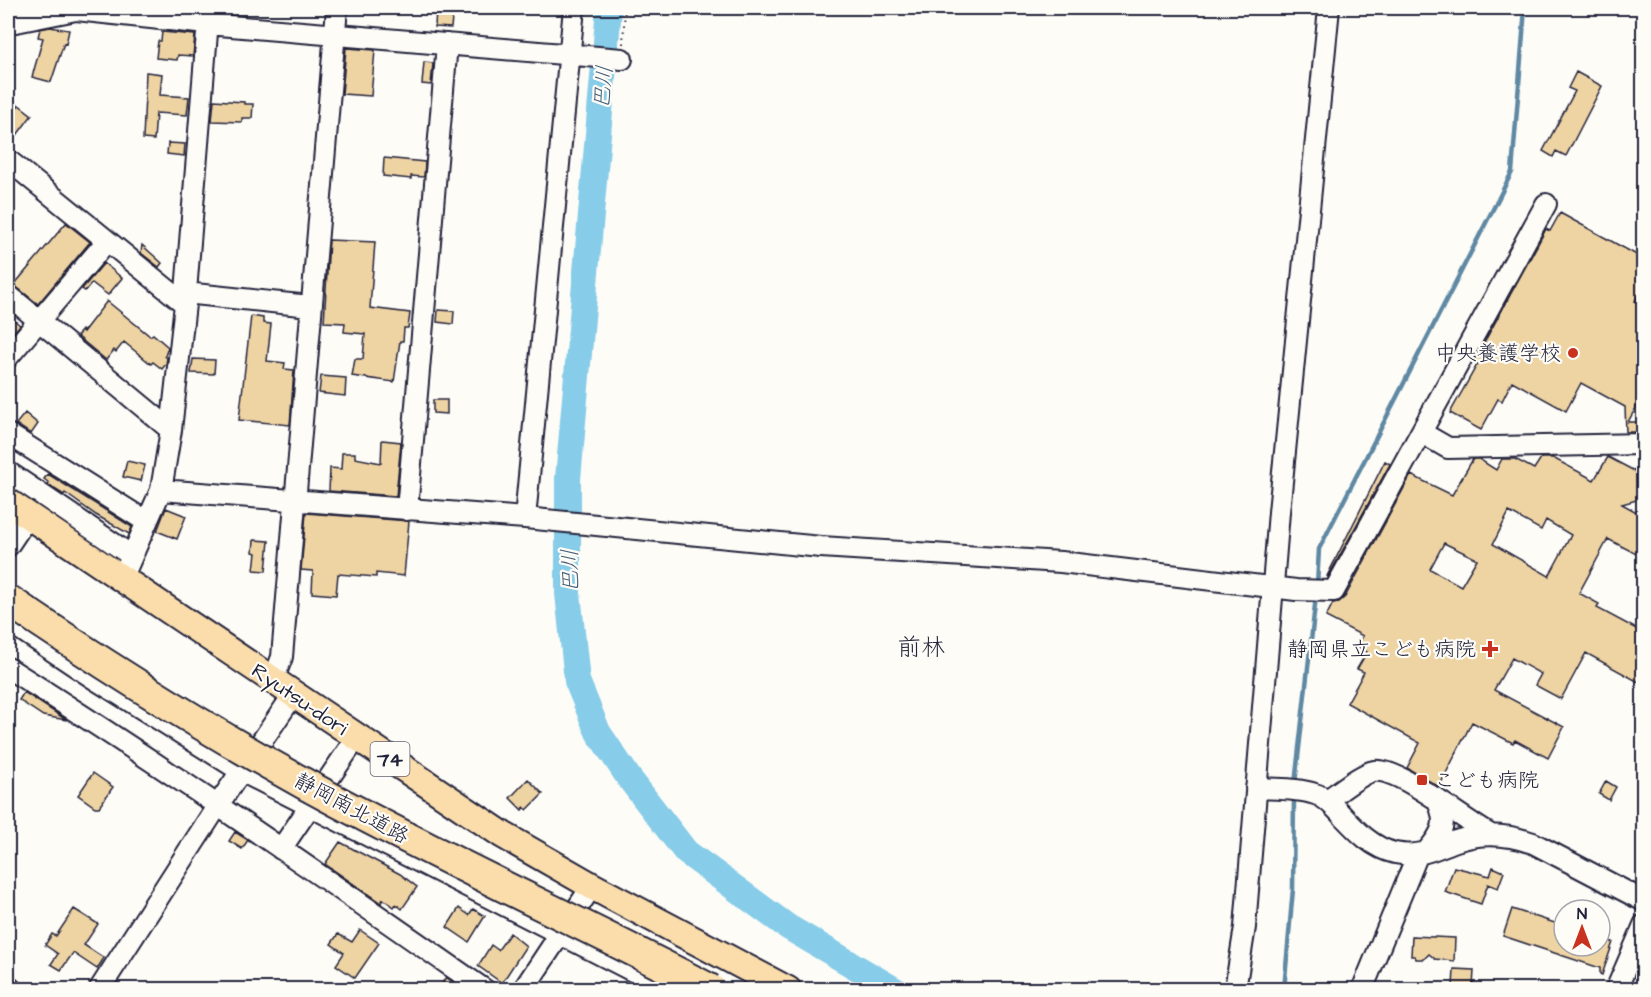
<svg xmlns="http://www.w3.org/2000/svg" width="1651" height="997" font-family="'Architects Daughter','Klee One',sans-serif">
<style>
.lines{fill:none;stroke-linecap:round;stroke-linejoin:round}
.stream{stroke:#5f88a3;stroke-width:4.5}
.river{stroke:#87cce8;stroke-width:26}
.building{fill:#eed3a3;stroke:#22223b;stroke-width:1.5;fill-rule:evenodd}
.minor-casing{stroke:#22223b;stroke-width:24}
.major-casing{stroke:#22223b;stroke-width:30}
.path{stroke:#22223b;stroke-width:2;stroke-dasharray:1.5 4.5;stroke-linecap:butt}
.minor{stroke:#fdfcf7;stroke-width:20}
.major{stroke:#faddab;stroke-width:26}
.highway-bridge-casing{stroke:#22223b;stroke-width:34;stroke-linecap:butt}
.highway-bridge{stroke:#faddab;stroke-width:30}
.poi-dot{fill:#c8321e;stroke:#fdfcf7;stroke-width:2}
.labels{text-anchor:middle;stroke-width:4.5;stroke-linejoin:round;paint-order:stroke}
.shield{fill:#fdfcf7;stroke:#646373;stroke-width:1.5}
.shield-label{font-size:20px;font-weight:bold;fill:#22223b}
.poi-label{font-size:21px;fill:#22223b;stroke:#fdfcf7;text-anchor:end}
.street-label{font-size:21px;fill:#22223b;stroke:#fdfcf7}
.water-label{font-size:22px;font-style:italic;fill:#455e78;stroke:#fdfcf7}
.quarter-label{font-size:24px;fill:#22223b;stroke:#fdfcf7}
</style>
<rect width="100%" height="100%" fill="#fdfcf7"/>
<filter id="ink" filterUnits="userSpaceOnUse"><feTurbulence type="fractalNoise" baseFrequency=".0167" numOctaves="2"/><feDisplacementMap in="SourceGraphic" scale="12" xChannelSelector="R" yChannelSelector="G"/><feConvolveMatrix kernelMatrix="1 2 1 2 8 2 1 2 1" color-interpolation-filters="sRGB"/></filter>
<g filter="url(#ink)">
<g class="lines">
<path class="stream" d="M1317,585L1319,549L1512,172L1525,8
M1295,784L1316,596
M1284,990L1293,889L1294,796"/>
<path class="river" d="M609,8L568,479V593L577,681L598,732L629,778L686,852L788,927L895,990"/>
</g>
<path class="building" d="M436,8H453L451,28L435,27Z
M50,27L69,30L66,44L64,43L51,82L32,77L43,38L38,37L40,29Z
M162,32L195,35L193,56L178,55L177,60L156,58L158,41H161Z
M346,48L375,50L371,96L342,94Z
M424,62L433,63L431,85L422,84Z
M146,72L162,74L160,95L189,97L187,115L156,113L154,140L143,139Z
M1576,72L1602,86L1566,156L1556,151L1553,157L1543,151L1575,91L1568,88Z
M214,100L244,102V104H253L252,118H242V122L212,121Z
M8,105L14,110L19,105L32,115L17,135L14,132L8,140Z
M168,143L185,144L184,156L167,154Z
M384,158L425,162L424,177L411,176V179L383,176Z
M1560,213L1644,259V285L1635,301L1644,306V393L1628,422H1642L1643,432H1626L1625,407L1581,383L1566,411L1512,381L1502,401L1498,399L1481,430L1450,413L1478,363L1474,361L1538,244L1546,229L1550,231Z
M66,223L90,242L38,304L14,285Z
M329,240L375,242L370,308L410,313L408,328H404L403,341H400L394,382L352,376L355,359H363L365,334L344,332L345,323L324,322Z
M142,245L162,263L159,267L141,253Z
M104,263L122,278L108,295L92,283L85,291L82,289Z
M107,301L150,336L153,334L168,347L165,356L167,358L166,364L162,369L153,362L151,364L124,342L116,352L114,350L106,360L77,336L82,330L83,332Z
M438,310L454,311L453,324L437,322Z
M8,315L20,325L12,334L8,330Z
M251,316L263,318V323L271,324L267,361L285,363L284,369L294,370L290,425L239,420Z
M193,359L215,360L214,374L191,373Z
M321,376L346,378L345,396L319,393Z
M433,400H447V414L433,413Z
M25,413L38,424L31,434L16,424Z
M382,440L401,442L396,496L329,491L330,468L341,469L342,453H355V458L381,463Z
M1608,457L1644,476V498L1622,504L1644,516V558L1608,539L1579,593L1599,604L1597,608L1644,633V685L1586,653L1561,699L1535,685L1541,674L1512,658L1494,690L1564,727L1548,758L1515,740L1513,743L1472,722L1439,787L1407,768L1420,743L1347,703L1364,672L1357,669L1367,652L1357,646L1363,636L1326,617L1333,603L1339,602L1345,597L1411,475L1452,495L1473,459H1479L1496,470L1502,459H1515L1534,469L1541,458H1553L1594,480ZM1509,512L1541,530L1546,520L1571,535L1549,576L1493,544ZM1444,543L1477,559L1461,586L1430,569Z
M127,461L145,465L141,481L123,477Z
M1385,461L1390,464L1328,577L1327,576Z
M48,474L132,527L129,534L96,515L65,493L64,495L48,485L49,483L44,479Z
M166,508L186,516L177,539L157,531Z
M306,513L409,521L404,576L376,573V577L338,574L336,595L312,593L313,571L301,570Z
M254,540L269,541L266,571L254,570L256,553L253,552Z
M24,692L62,717L67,720L43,716L19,700Z
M93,773L113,787L99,807H95L78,795Z
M528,779L543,794L527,810L524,807L522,810L510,798Z
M1606,781L1616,787L1609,800L1599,794Z
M235,832L248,840L242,849L229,841Z
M340,842L400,874L417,887L402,909L396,904L394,907L383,899L381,903L325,864Z
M1454,867L1490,876L1493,867L1504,872L1498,888L1488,884L1481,904L1445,892Z
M459,908L469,915L473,909L485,916L469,942L447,927Z
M74,909L98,924L84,945L104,958L97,969L73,953L61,970L51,964L58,954L45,945L52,934L56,936Z
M1512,909L1564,926V946H1600V938L1613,942L1602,975L1600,974V968L1503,936Z
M360,930L379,943L355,978L336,965L344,953L331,944L338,934L352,942Z
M510,933L526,946L502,983L478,966L491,945L498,950Z
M1412,936L1455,938L1454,961L1435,959L1429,954L1424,959H1416L1415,956H1411Z
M1454,969L1474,970L1473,988L1453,987Z
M446,977L463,990H438Z"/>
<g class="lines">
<g class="minor-casing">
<path id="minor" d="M8,19L16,22L76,10L207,24L622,59
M8,160L185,304
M185,293L310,306
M8,295L171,430
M8,357L107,241
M1422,433L1448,448L1644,444
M8,434L147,522
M8,472L132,556
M161,490L525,518L821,547L1061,562L1296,590L1334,591L1546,204
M407,510L447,44
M525,518L574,8
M8,546L28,516
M122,579L161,490L171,430L185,304L209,8
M8,621L90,676L241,771L670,990
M8,668C170,770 327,880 485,990
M273,681L282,657L337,8
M1256,788C1274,789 1298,788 1315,794C1326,797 1333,806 1340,813C1356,830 1372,848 1395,853C1420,858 1434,849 1456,841C1482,832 1508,834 1533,843L1644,901
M1327,800C1339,792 1362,773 1374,771C1399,767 1466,822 1491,835
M281,849L357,737
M1427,851C1444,832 1448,821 1436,798
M8,986L12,990
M99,990L218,805L294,694
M523,990L592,886
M1235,990L1245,927L1279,512L1329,8
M1362,990L1417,856
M1616,990L1644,925"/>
</g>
<g class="major-casing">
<path id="major" d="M8,502L503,835L592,886L788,990"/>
</g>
<path class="path" d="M623,44L625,8"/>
<use href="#minor" class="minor"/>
<use href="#major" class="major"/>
<g class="highway-bridge-casing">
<path id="highway-bridge" d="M8,600C104,665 203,728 305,784C438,857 576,920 711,990"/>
</g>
<use href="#highway-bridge" class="highway-bridge"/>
</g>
</g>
<g class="poi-dot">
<circle cx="1573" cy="353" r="6"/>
<path d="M1487 640h6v6h6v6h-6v6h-6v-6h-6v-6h6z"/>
<rect x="1416" y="774" width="12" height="12" rx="3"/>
</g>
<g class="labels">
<rect class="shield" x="370.5" y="742" width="39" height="34" rx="4.5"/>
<g class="shield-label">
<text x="390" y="766">74</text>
</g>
<g class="poi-label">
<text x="1561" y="360">中央養護学校</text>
<text x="1476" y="656">静岡県立こども病院</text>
<text x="1434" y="787" text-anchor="start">こども病院</text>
</g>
<g class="street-label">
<text transform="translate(300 699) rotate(34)" y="7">Ryutsu-dori</text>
<text transform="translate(352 808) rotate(28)" y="7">静岡南北道路</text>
</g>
<g class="water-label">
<text transform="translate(602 87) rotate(-85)" y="8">巴川</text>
<text transform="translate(569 571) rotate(-91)" y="8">巴川</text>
</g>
<g class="quarter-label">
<text x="921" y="655">前林</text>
</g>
</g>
<rect width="1651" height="997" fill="none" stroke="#fdfcf7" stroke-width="30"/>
<rect x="15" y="15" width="1621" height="967" fill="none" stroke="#22223b" stroke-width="2" filter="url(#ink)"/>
<g transform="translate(1582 928)"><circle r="28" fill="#fdfcf7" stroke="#a5a5ac" stroke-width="1.5"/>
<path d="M0-4.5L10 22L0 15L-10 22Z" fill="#c8321e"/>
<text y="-9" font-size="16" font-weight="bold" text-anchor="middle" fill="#22223b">N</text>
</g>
</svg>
